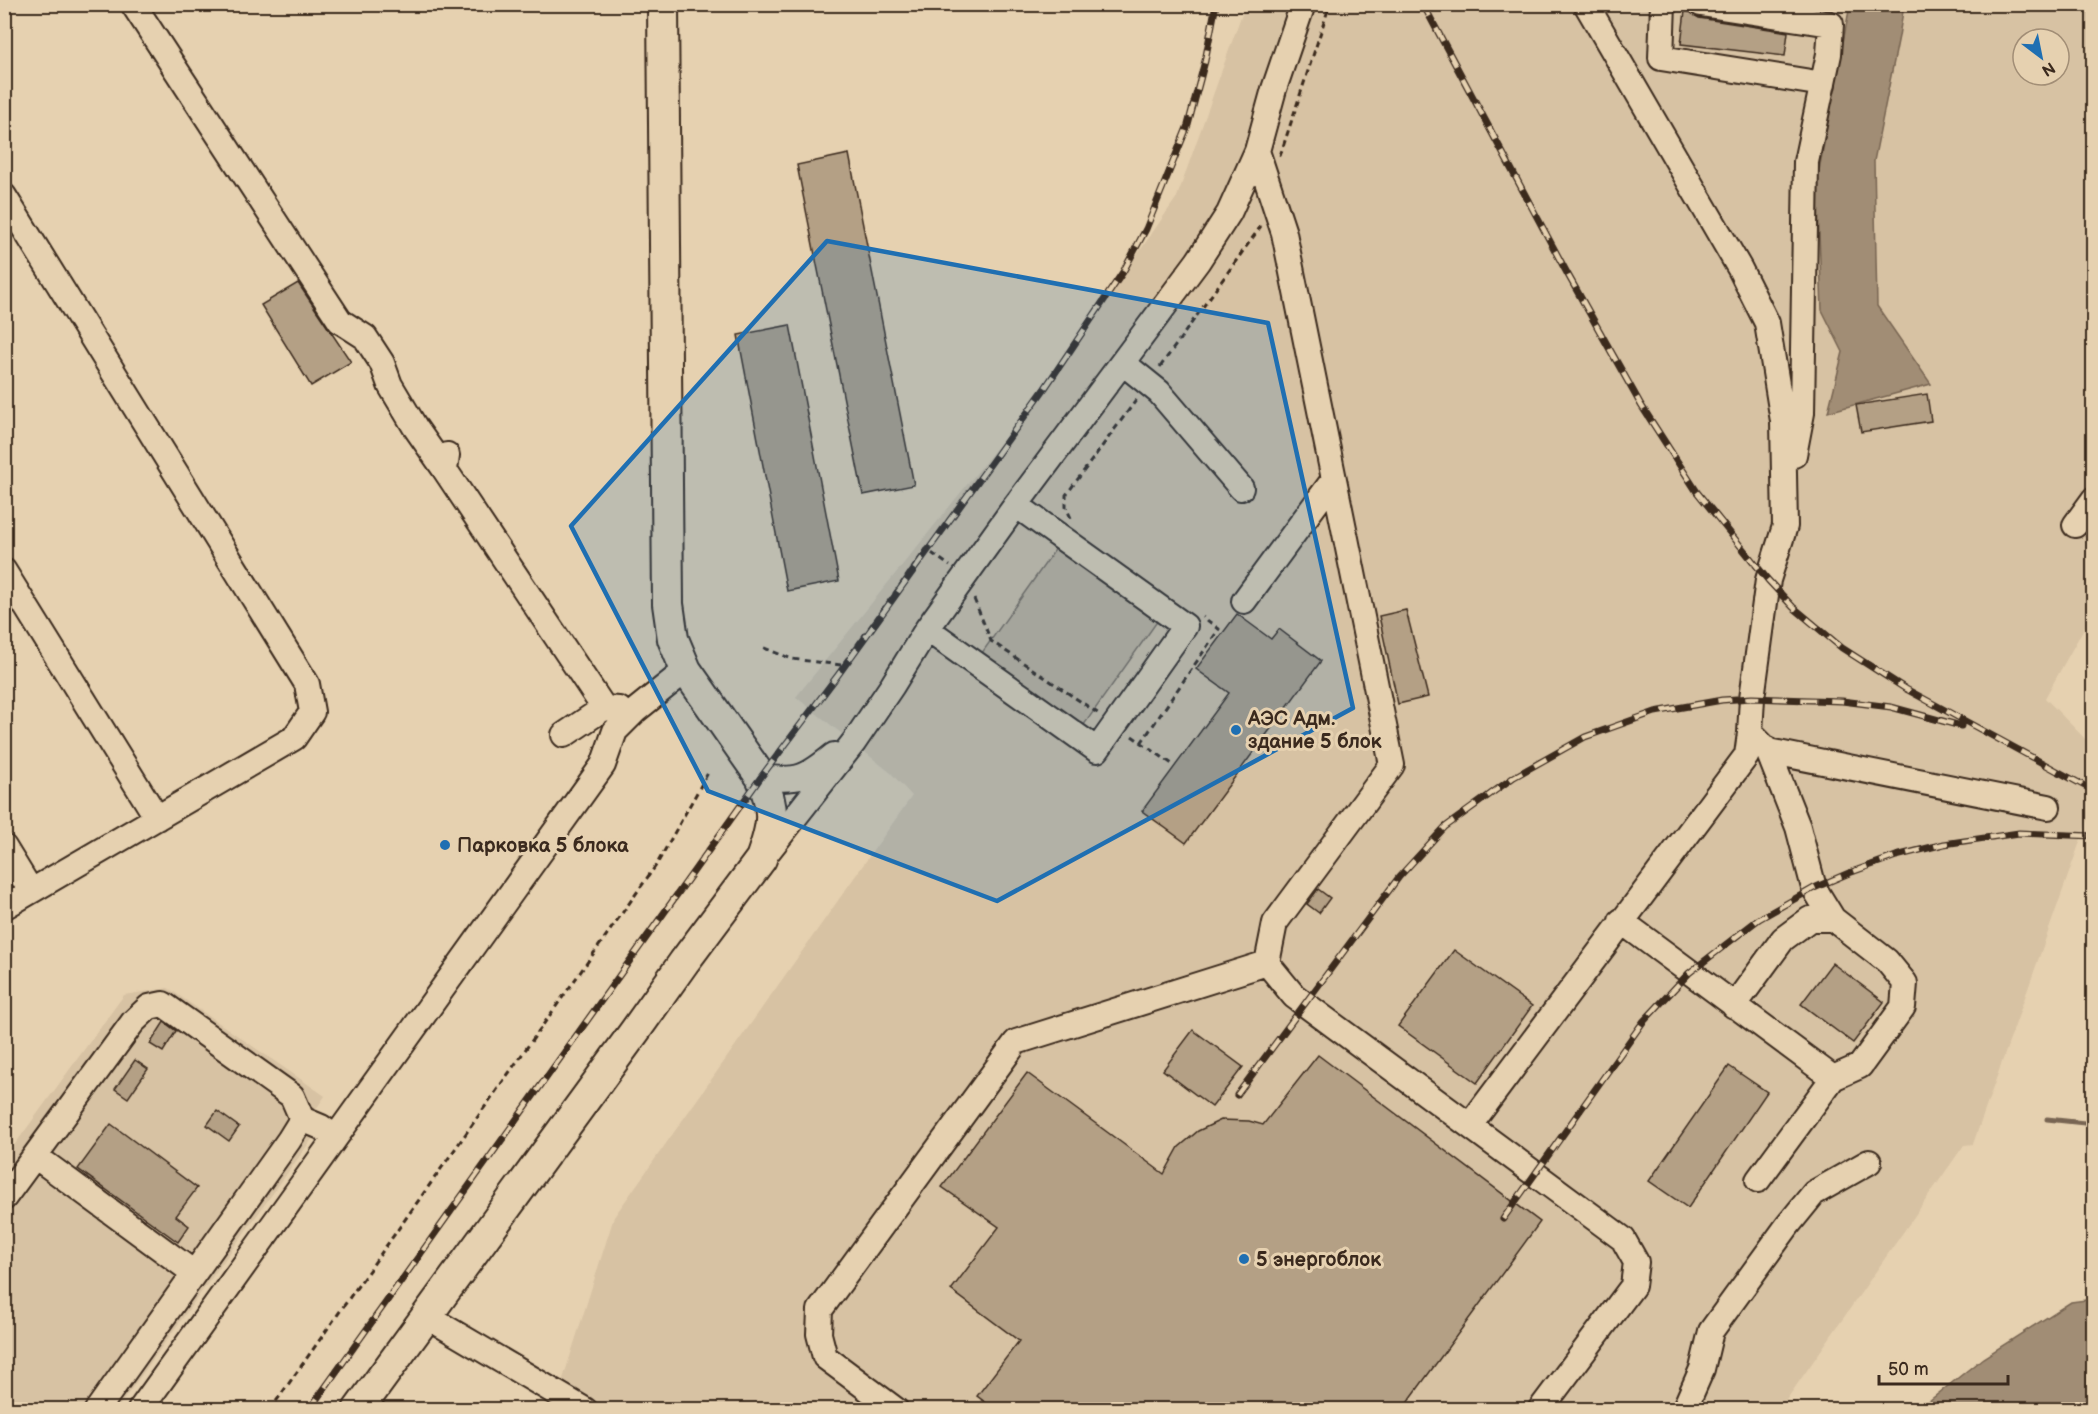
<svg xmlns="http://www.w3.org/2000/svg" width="2098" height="1414" font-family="'Balsamiq Sans',sans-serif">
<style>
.built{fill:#d7c2a3;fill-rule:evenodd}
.green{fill:#c7b396;stroke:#816e5a;stroke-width:1.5}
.water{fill:#a18d74;stroke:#786552;stroke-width:1.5}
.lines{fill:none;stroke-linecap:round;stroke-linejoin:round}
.stream{stroke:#786552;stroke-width:5}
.building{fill:#b4a085;stroke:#3b2a1e;stroke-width:1.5}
.minor-casing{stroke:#3b2a1e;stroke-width:28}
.major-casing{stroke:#3b2a1e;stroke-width:34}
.path{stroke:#3b2a1e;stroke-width:3;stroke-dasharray:6 4.5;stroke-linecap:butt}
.minor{stroke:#e6d1b0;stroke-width:24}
.major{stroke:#e6d1b0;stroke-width:30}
.rail-casing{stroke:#3b2a1e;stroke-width:7}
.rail{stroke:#e6d1b0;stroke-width:4.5;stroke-dasharray:14;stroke-linecap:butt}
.marked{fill:#1f6fb2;fill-opacity:0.2;stroke:#1f6fb2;stroke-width:4.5;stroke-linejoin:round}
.poi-dot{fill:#1f6fb2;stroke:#e6d1b0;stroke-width:2}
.labels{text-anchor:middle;stroke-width:6;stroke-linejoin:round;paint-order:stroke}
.poi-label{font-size:20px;font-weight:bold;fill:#3b2a1e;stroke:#e6d1b0;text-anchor:start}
</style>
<rect width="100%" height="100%" fill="#e6d1b0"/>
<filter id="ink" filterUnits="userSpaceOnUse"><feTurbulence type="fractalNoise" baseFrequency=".0167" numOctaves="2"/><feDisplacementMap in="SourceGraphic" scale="12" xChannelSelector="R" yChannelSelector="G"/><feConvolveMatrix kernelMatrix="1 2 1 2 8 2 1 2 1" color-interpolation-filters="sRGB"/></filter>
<g filter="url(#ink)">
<path class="built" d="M1245,5H2093V612L2045,698L2093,747V805L1973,1144L1964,1145L1780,1409L601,1410L562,1382L614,1217L912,796L891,773L796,697L1045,388L1177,197ZM2023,39H2059V75H2023Z
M168,988L325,1096L314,1112L325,1121L117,1409L5,1410V1158L124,995Z"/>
<path class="green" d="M1059,544L1161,616L1081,729L979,657Z"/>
<path class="water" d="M1850,5H1904L1899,36L1874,161L1877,306L1931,384L1828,412L1843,352L1822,310L1817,181Z
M2093,1299V1409H1919L1983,1358L2071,1302Z"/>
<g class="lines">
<path class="stream" d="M2047,1119L2094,1124"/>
</g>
<path class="building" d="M1685,11L1690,12L1699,18L1788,32L1785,56L1681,44Z
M849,154L914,485L863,495L797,165Z
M298,283L351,362L311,386L261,305Z
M790,325L839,581L787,591L738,335Z
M1927,394L1931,421L1861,432L1856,405Z
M1406,610L1428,697L1398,704L1379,616Z
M1237,614L1271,639L1279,629L1321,661L1186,843L1142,811L1229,693L1196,669Z
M1318,889L1330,898L1319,913L1307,904Z
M1454,950L1532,1006L1477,1083L1398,1026Z
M1832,963L1884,1002L1853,1043L1801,1004Z
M164,1022L176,1031L163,1052L150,1044Z
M1193,1030L1243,1067L1212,1107L1163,1070Z
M1318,1055L1540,1222L1402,1410H996L977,1396L1019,1341L951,1290L999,1227L942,1187L1027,1073L1164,1174L1179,1147L1198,1131L1221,1120L1249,1121L1263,1125Z
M135,1060L148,1069L128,1098L115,1089Z
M1729,1066L1767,1092L1688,1208L1649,1181Z
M217,1111L239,1127L229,1141L207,1125Z
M111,1124L197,1188L176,1216L189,1226L178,1242L78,1169Z"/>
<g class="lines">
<g class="minor-casing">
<path id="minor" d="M133,4L340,321L365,337L382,363L390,385L415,427L445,470
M1663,4L1661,58L1823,84
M1701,4L1831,24L1829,54L1806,162L1802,413L1794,455
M1257,151L1284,233L1392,765L1275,923L1267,963L1294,996L1623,1239L1636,1262L1633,1286L1540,1410
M4,196L307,684L312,712L294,738L4,907
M1123,363L1159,392L1241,488
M447,455L445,470L604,708
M2075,525L2094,499
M4,571L157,818
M1244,601L1334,479
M927,629L1097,750L1185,626L1016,505
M564,735L604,708L619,709
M1768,751L2048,807
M761,777C798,782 806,778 834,755
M4,847L31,891
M765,855L854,742L892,686L927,629L1016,505L1198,261L1229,213L1257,151L1274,89L1303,4
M1621,921L1833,1078L1860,1066L1903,1007L1905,983L1887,961L1833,919L1814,888L1798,827L1768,751L1750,733
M1734,1006L1783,939L1810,919H1833
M1470,1125L1747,755L1750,733L1752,698L1768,580L1785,526L1783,421L1767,323L1740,269L1586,4
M35,1156L194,1273
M1758,1180L1833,1078
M4,1198L133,1022L149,1007L163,1004L292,1096L302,1119L321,1127L335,1137
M426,1316L585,1410
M97,1410L289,1140L302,1119
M140,1410L603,765L615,731L635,711L686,670
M896,1410L825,1357L819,1334L820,1310L1016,1042L1267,963
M1684,1410L1702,1369L1711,1331L1788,1225L1814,1193L1869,1162"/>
</g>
<g class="major-casing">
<path id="major" d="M358,1410L635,1031L684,962L761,859C773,826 776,810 761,777L686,670L673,639L668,604L663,4"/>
</g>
<path class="path" d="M1280,156L1330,4
M1160,367L1261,226
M1071,518L1066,507V495L1137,399
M974,599L991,641L1099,714
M764,648L792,659L842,665L926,549L950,566
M1132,736L1175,766
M1141,743L1219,629L1203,617
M270,1410L657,864L709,771"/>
<use href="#minor" class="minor"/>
<use href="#major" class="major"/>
<g class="rail-casing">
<path id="rail" d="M1423,4L1567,273L1641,405L1697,492L1768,580L1793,607L1842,648L1906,689L2094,791
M1237,1095L1399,877L1445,827L1514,777L1585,737L1655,712L1722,700L1752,698L1842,701L1891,707L1961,726
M1503,1219L1643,1022L1689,973L1759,919L1814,888L1849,873L1896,856L1944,844L2019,833L2094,836
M309,1410L761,777L838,675L1045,388L1123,272L1146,229L1188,125L1205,61L1216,4"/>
</g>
<use href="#rail" class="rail"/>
</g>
</g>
<path class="marked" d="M827,241L1268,323L1353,708L997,901L708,791L571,526Z"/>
<g class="poi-dot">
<circle cx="1236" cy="730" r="6"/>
<circle cx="445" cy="845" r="6"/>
<circle cx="1244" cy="1259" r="6"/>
</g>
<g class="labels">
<g class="poi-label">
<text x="1248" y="725">АЭС Адм.<tspan x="1248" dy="23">здание 5 блок</tspan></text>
<text x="457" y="852">Парковка 5 блока</text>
<text x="1256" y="1266">5 энергоблок</text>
</g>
</g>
<rect width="2098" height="1414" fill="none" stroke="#e6d1b0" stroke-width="24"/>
<rect x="12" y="12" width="2074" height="1390" fill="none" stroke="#3b2a1e" stroke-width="2" filter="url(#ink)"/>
<g transform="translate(2041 57) rotate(148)"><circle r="28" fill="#e6d1b0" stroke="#a28e76" stroke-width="1.5"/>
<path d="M0-4.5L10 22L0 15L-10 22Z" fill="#1f6fb2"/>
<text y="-9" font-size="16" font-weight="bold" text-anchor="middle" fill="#3b2a1e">N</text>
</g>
<path d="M1879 1375v9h129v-9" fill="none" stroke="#3b2a1e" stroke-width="3"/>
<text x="1888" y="1375" font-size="18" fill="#3b2a1e" stroke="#e6d1b0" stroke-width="4.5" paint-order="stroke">50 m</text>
</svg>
